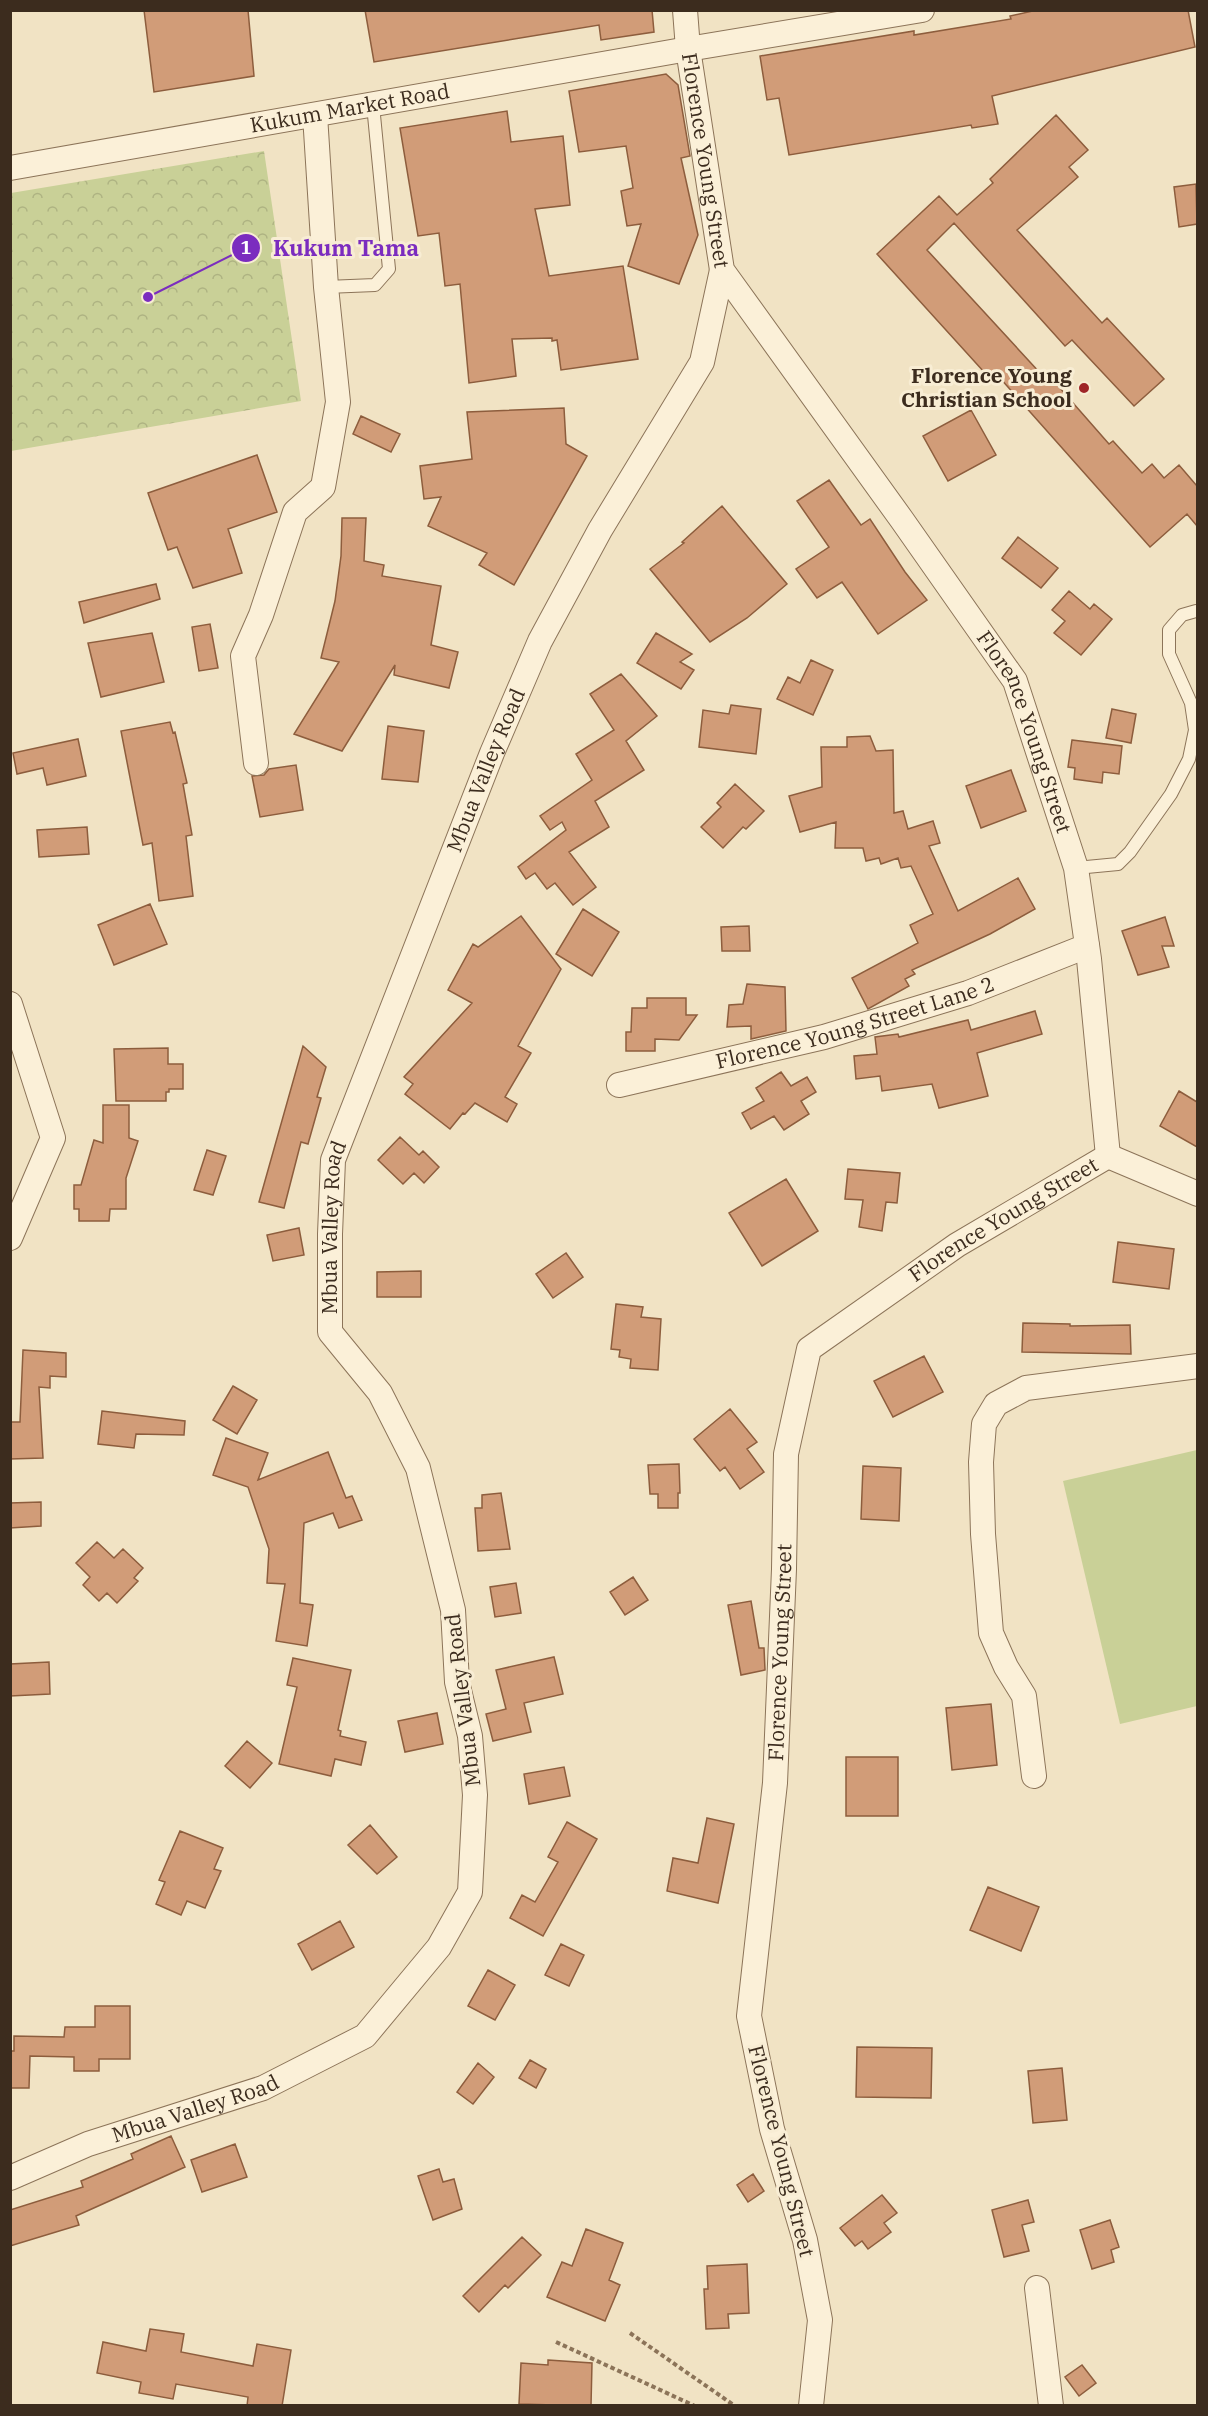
<svg xmlns="http://www.w3.org/2000/svg" width="1208" height="2416" font-family="'IBM Plex Serif',serif">
<style>
.forest{fill:url(#forest-crowns)}
.garden{fill:#c9d097}
.building{fill:#d19c78;stroke:#8d5d3d;stroke-width:1.5}
.lines{fill:none;stroke-linecap:round;stroke-linejoin:round}
.service-casing{stroke:#8c7459;stroke-width:14}
.minor-casing{stroke:#8c7459;stroke-width:26}
.path{stroke:#8c7459;stroke-width:4;stroke-dasharray:4.5 3;stroke-linecap:butt}
.service{stroke:#fbf0d8;stroke-width:12}
.minor{stroke:#fbf0d8;stroke-width:24}
.poi-dot{fill:#9f2527;stroke:#f8edd4;stroke-width:2}
.labels{text-anchor:middle;stroke-width:6;stroke-linejoin:round;paint-order:stroke}
.street-label{font-size:21px;fill:#3c2c1e;stroke:#f8edd4}
.poi-label{font-size:21px;font-weight:bold;fill:#3c2c1e;stroke:#f8edd4;text-anchor:end}
.leader{fill:none;stroke:#7b2cbf;stroke-width:2}
.callout-dot{fill:#7b2cbf;stroke:#f8edd4;stroke-width:2}
.mark-label{font-size:18px;text-anchor:middle;font-weight:bold;fill:#fff}
.callout-label{font-size:22px;text-anchor:middle;font-weight:bold;fill:#7b2cbf;stroke:#f8edd4;stroke-width:6;stroke-linejoin:round;paint-order:stroke}
</style>
<defs>
<pattern id="forest-crowns" width="20" height="18" patternUnits="userSpaceOnUse" patternTransform="scale(1.5)"><rect width="20" height="18" fill="#c9d097"/><path d="M2 6a3 3 0 1 1 6 0M12 15a3 3 0 1 1 6 0" fill="none" stroke="#aeb382"/></pattern>
</defs>
<rect width="100%" height="100%" fill="#f1e3c4"/>
<path class="forest" d="M264,151L301,401L11,451V193Z"/>
<path class="garden" d="M1197,1450V1706L1120,1724L1063,1481Z"/>
<path class="building" d="M144,10H248L254,76L154,92Z
M365,10H652L654,32L601,40L599,25L374,62Z
M1037,10H1188L1195,47L992,96L998,124L972,128L971,125L789,155L779,98L767,100L760,56L914,31V35L1011,19L1010,16Z
M666,74L678,85L690,156L681,158L698,235L679,284L628,266L641,224L627,226L621,191L633,188L626,146L579,152L569,91Z
M507,111L511,142L563,136L570,205L535,209L549,276L623,266L638,359L561,370L557,340L552,341V338L512,339L516,376L469,383L460,284L445,286L439,233L418,236L400,128Z
M1056,115L1088,150L1069,167L1078,177L1017,230L1102,323L1107,318L1164,379L1134,406L1072,340L1065,346L954,223L927,250L1041,374L1045,371L1109,444L1113,441L1142,473L1152,464L1164,478L1179,465L1197,486V526L1187,514L1150,547L1000,378L994,383L877,254L939,196L957,215L993,183L990,179Z
M1196,184L1197,224L1179,227L1174,187Z
M564,408L566,444L587,456L514,585L479,565L487,553L428,526L441,497L424,499L420,466L472,459L467,412Z
M971,410L996,455L948,481L923,436Z
M361,416L400,434L391,452L353,434Z
M257,455L277,512L228,529L242,573L193,588L177,547L168,550L148,493Z
M829,480L861,525L870,519L905,572L927,600L878,634L842,582L817,598L796,569L829,547L797,501Z
M722,506L787,584L747,618L710,642L650,569L684,543L682,542Z
M342,518H366L364,561L384,565L382,576L441,586L431,645L458,652L449,688L394,675L395,665L342,751L294,734L339,662L321,658L335,601L341,556Z
M1018,537L1058,568L1041,588L1002,558Z
M156,584L160,599L84,623L79,602Z
M1069,591L1090,609L1094,604L1112,619L1081,655L1054,633L1065,621L1052,610Z
M210,624L218,668L199,671L192,627Z
M152,633L164,682L101,697L88,643Z
M656,633L692,654L680,662L694,670L681,689L637,663Z
M811,660L833,670L813,715L777,699L788,677L800,683Z
M621,674L657,716L626,741L644,770L595,801L609,827L569,852L596,887L573,905L555,883L547,889L535,873L526,879L518,867L566,830L562,822L550,830L540,816L592,780L576,754L614,730L590,694Z
M731,705L761,709L756,754L699,747L703,710L729,714Z
M1112,709L1136,714L1131,743L1106,738Z
M170,722L173,733L175,732L187,783L183,784L192,835L186,836L193,896L159,901L152,843L143,845L121,731Z
M388,726L424,731L418,782L382,779Z
M870,736L876,751L893,750L894,813L903,811L908,829L933,821L940,843L929,846L958,911L1018,878L1035,909L990,934L912,970L915,974L905,979L909,986L868,1009L852,978L918,943L910,925L933,914L911,866L901,868L898,858L881,864L879,858L866,861L863,848H835L836,822L800,832L789,796L822,787L821,747H847V737Z
M78,739L86,776L47,785L43,768L17,774L13,753Z
M1072,740L1122,746L1119,774L1103,772L1102,783L1074,779L1075,768L1068,767Z
M296,765L303,810L260,817L252,776L264,775L269,769Z
M1011,770L1026,811L981,828L966,786Z
M735,784L764,811L746,829L743,827L723,848L701,827L721,807L717,803Z
M87,827L89,854L39,857L37,830Z
M150,904L167,944L114,965L98,925Z
M583,909L619,932L592,976L556,954Z
M521,916L561,969L518,1046L531,1053L505,1097L517,1104L507,1122L475,1103L465,1114L463,1113L450,1129L405,1094L413,1084L404,1077L472,1003L448,990L473,944L478,947Z
M1165,917L1174,946H1162L1169,967L1138,975L1122,931Z
M749,926L750,951H722L721,927Z
M747,984L785,987L786,1031L751,1039V1026L727,1027L729,1005L743,1004Z
M647,998H686V1015H697L679,1040L655,1039V1051H626V1032H631L632,1008H647Z
M1035,1011L1042,1034L977,1053L988,1096L939,1108L932,1084L882,1091L880,1076L856,1079L854,1056L877,1054L875,1037L898,1034L899,1037L968,1020L971,1030Z
M303,1046L326,1067L317,1097L321,1098L308,1144L301,1142L284,1208L259,1202Z
M168,1048V1064H183V1089H169V1092H166V1101H116L114,1049Z
M781,1072L791,1086L807,1077L816,1092L801,1101L809,1114L784,1130L774,1116L751,1129L742,1113L764,1101L756,1088Z
M1179,1091L1197,1102V1147L1160,1126Z
M103,1105H129V1138L138,1141L126,1178V1209H110L109,1221H79V1209H74V1185H81L94,1140L103,1143Z
M400,1137L419,1155L423,1151L439,1167L424,1183L414,1173L403,1184L378,1160Z
M207,1150L226,1156L213,1195L194,1190Z
M848,1169L900,1173L897,1203L886,1202L882,1231L859,1227L863,1200L845,1199Z
M786,1179L818,1231L762,1266L729,1213Z
M299,1228L304,1255L273,1261L267,1235Z
M1118,1242L1174,1249L1169,1289L1113,1282Z
M566,1253L583,1277L553,1298L536,1274Z
M421,1271V1297H377V1272Z
M616,1304L643,1307L641,1317L661,1319L658,1370L630,1368L631,1359L619,1357L620,1350L611,1349Z
M1023,1323L1070,1324V1326L1130,1325L1131,1354L1022,1352Z
M23,1350L66,1353V1377L50,1376V1388L39,1387L43,1458L10,1459L11,1422H20Z
M924,1356L943,1392L893,1417L874,1381Z
M233,1386L257,1400L237,1434L213,1420Z
M730,1409L757,1442L747,1449L764,1472L740,1489L725,1467L720,1471L694,1439Z
M102,1411L185,1421L184,1435L136,1434L134,1448L98,1444Z
M226,1438L268,1453L258,1480L328,1452L346,1498L352,1496L362,1520L339,1528L333,1513L304,1523L300,1603L313,1605L307,1646L276,1641L285,1584L267,1583L269,1549L248,1487L213,1475Z
M679,1464L680,1493H678V1508H658V1494H650L648,1465Z
M863,1466L901,1468L899,1521L861,1519Z
M501,1493L510,1549L478,1551L475,1508H482V1495Z
M41,1502V1526L10,1528V1503Z
M97,1542L114,1558L123,1549L143,1568L134,1578L138,1581L117,1603L107,1593L99,1601L83,1585L90,1577L76,1563Z
M633,1577L648,1600L625,1615L610,1592Z
M516,1583L521,1613L495,1617L490,1587Z
M751,1601L759,1648H764L765,1670L741,1675L728,1605Z
M554,1657L563,1694L524,1703L531,1732L493,1741L486,1714L506,1709L496,1670Z
M293,1658L351,1670L338,1730L341,1731L340,1736L366,1742L361,1765L335,1759L331,1776L279,1764L297,1687L287,1685Z
M49,1662L50,1694L10,1696V1664Z
M991,1704L997,1765L952,1770L946,1708Z
M437,1713L443,1744L405,1752L398,1721Z
M247,1741L272,1763L250,1788L225,1766Z
M846,1757H898V1816H846Z
M564,1767L570,1796L529,1804L524,1774Z
M707,1818L734,1824L718,1903L667,1891L673,1858L698,1863Z
M567,1822L597,1839L543,1936L510,1918L522,1895L535,1902L558,1862L548,1857Z
M370,1825L397,1857L377,1874L348,1845Z
M180,1831L223,1848L214,1869L221,1871L205,1908L187,1901L181,1915L156,1904L165,1882L159,1880Z
M988,1887L1039,1907L1021,1951L970,1930Z
M340,1921L354,1947L312,1970L298,1944Z
M561,1944L584,1955L569,1986L545,1975Z
M488,1970L515,1985L495,2020L468,2006Z
M95,2006H130V2059H99V2071H74V2057L30,2056L29,2088H10V2051H14V2036L64,2037L65,2027H95Z
M857,2047L932,2048L931,2098L856,2097Z
M530,2060L546,2069L536,2088L519,2078Z
M478,2063L494,2077L473,2104L457,2092Z
M1062,2068L1067,2120L1033,2123L1028,2071Z
M171,2136L185,2167L76,2216L79,2225L10,2246V2210L83,2187L81,2181L133,2159L131,2154Z
M235,2144L247,2177L202,2192L191,2160Z
M439,2169L443,2182L454,2179L462,2209L433,2220L418,2176Z
M753,2174L764,2191L748,2202L737,2185Z
M882,2195L897,2213L884,2223L891,2232L868,2249L862,2241L855,2246L840,2228Z
M1028,2200L1034,2222L1022,2225L1029,2251L1004,2257L992,2210Z
M1110,2220L1119,2247L1111,2250L1114,2262L1092,2269L1080,2230Z
M586,2229L623,2243L609,2280L620,2285L605,2321L547,2297L562,2262L572,2266Z
M522,2237L541,2255L508,2288L505,2285L479,2312L463,2296Z
M747,2264L749,2313L728,2314L729,2328L706,2329L704,2289H708L707,2266Z
M150,2329L184,2334L181,2352L253,2366L257,2344L291,2350L282,2406H247L248,2397L176,2384L173,2399L139,2393L141,2382L97,2373L103,2342L146,2351Z
M548,2360L592,2363L591,2406L519,2404L521,2363L548,2365Z
M1082,2365L1096,2383L1079,2396L1065,2377Z"/>
<g class="lines">
<g class="service-casing">
<path id="service" d="M326,287L375,285L389,269L373,105
M1076,868L1118,864L1130,852L1171,794L1189,759L1195,730L1191,703L1169,654V630L1182,615L1196,611"/>
</g>
<g class="minor-casing">
<g id="minor">
<path id="s1" d="M685,10L688,49L722,270L902,520L1015,681L1076,868L1089,959L1108,1156"/>
<path id="s2" d="M10,168L688,49L922,10"/>
<path d="M256,763L243,656L261,615L295,512L323,487L338,402L326,287L315,115"/>
<path d="M10,1004L53,1138L10,1238"/>
<path id="s3" d="M619,1085L824,1037L968,993L1087,946"/>
<path d="M1108,1156L1198,1194"/>
<path d="M1034,1776L1024,1696L1006,1667L991,1633L983,1534L981,1462L984,1424L996,1404L1026,1388L1198,1366"/>
<path id="s4" d="M10,2178L88,2144L263,2088L365,2036L439,1947L470,1892L475,1795L470,1736L457,1682L453,1610L418,1468L380,1393L330,1332V1234L333,1160L492,753L540,641L600,530L702,362L722,270"/>
<path d="M1037,2288L1051,2406"/>
<path id="s5" d="M811,2406L820,2320L805,2240L772,2129L749,2016L775,1783L784,1569L786,1454L809,1349L957,1245L1108,1156"/>
</g>
</g>
<path class="path" d="M630,2333L735,2406
M556,2342L695,2406"/>
<use href="#service" class="service"/>
<use href="#minor" class="minor"/>
</g>
<circle class="poi-dot" cx="1084" cy="388" r="6"/>
<g class="labels">
<g class="street-label">
<text dy="7" stroke="none"><textPath href="#s2" startOffset="345">Kukum Market Road</textPath></text>
<text dy="7" stroke="none"><textPath href="#s1" startOffset="152">Florence Young Street</textPath></text>
<text dy="7" stroke="none"><textPath href="#s1" startOffset="818">Florence Young Street</textPath></text>
<text dy="7" stroke="none"><textPath href="#s4" startOffset="1746">Mbua Valley Road</textPath></text>
<text dy="7" stroke="none"><textPath href="#s3" startOffset="244">Florence Young Street Lane 2</textPath></text>
<text dy="7" stroke="none"><textPath href="#s5" startOffset="1304">Florence Young Street</textPath></text>
<text dy="7" stroke="none"><textPath href="#s4" startOffset="1260">Mbua Valley Road</textPath></text>
<text dy="7" stroke="none"><textPath href="#s5" startOffset="764">Florence Young Street</textPath></text>
<text transform="translate(463 1700) rotate(-97)" y="7">Mbua Valley Road</text>
<text dy="7" stroke="none"><textPath href="#s4" startOffset="198">Mbua Valley Road</textPath></text>
<text transform="translate(781 2151) rotate(76)" y="7">Florence Young Street</text>
</g>
<g class="poi-label">
<text x="1072" y="383">Florence Young<tspan x="1072" dy="24">Christian School</tspan></text>
</g>
</g>
<path class="leader" d="M148 297L246 248"/>
<g class="callout-dot">
<circle cx="148" cy="297" r="6"/>
<circle cx="246" cy="248" r="15"/>
</g>
<g class="mark-label">
<text x="246" y="254">1</text>
</g>
<g class="callout-label">
<text x="346" y="256">Kukum Tama</text>
</g>
<rect width="1208" height="2416" fill="none" stroke="#3c2c1e" stroke-width="24"/>
</svg>
